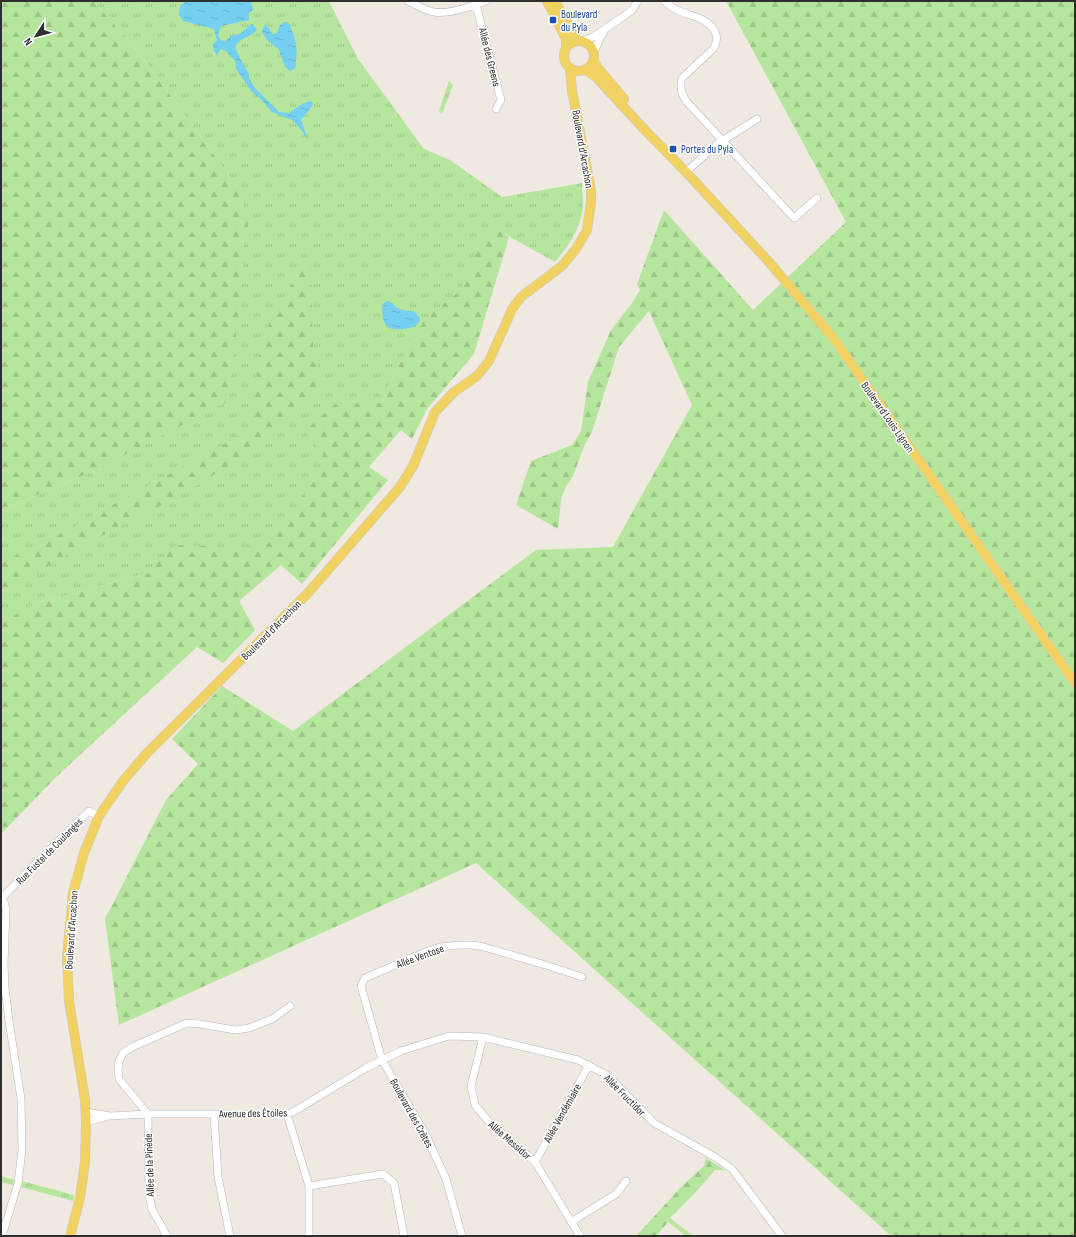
<svg xmlns="http://www.w3.org/2000/svg" width="1076" height="1237" font-family="'Sofia Sans Condensed',sans-serif">
<style>
.grass{fill:url(#grass-tufts)}
.forest{fill:url(#forest-firs)}
.water{fill:url(#water-ripples)}
.lines{fill:none;stroke-linecap:round;stroke-linejoin:round}
.minor-casing{stroke:#b4b7c1;stroke-width:8}
.major-casing{stroke:#c9c9c9;stroke-width:10}
.minor{stroke:#fff;stroke-width:7}
.major{stroke:#f2d163;stroke-width:9}
.transit-dot{fill:#1a4fb4;stroke:#fff;stroke-width:1.5}
.labels{text-anchor:middle;stroke-width:3;stroke-linejoin:round;paint-order:stroke}
.transit-label{font-size:11px;fill:#164399;stroke:#fff;text-anchor:start}
.street-label{font-size:11px;fill:#2e2e2e;stroke:#fff}
</style>
<defs>
<pattern id="grass-tufts" width="24" height="20" patternUnits="userSpaceOnUse"><rect width="24" height="20" fill="#b6e59e"/><path d="M3 7l-1-3M5 7V3M7 7l1-3M15 17l-1-3M17 17v-4M19 17l1-3" fill="none" stroke="#9dc588"/></pattern>
<pattern id="forest-firs" width="22" height="20" patternUnits="userSpaceOnUse"><rect width="22" height="20" fill="#b6e59e"/><path d="M5 1l3.5 6h-7zM16 11l3.5 6h-7z" fill="#9dc588"/></pattern>
<pattern id="water-ripples" width="26" height="14" patternUnits="userSpaceOnUse"><rect width="26" height="14" fill="#75cff0"/><path d="M2 4q2-2 4 0t4 0M15 11q2-2 4 0t4 0" fill="none" stroke="#66b2ce"/></pattern>
</defs>
<rect width="100%" height="100%" fill="#efe9e1"/>
<path class="grass" d="M94,1H329L358,59L424,149L450,160L502,197L582,183C582,190 583,199 583,206C581,229 569,245 555,262L505,234L494,262L410,344L390,383L382,403L239,602L255,630L223,663L148,573L35,604L1,623V510L94,471L236,185L146,62Z
M449,81L453,85L442,114L439,111Z
M1,1176L14,1180L13,1185L1,1182Z
M22,1181L74,1195L73,1201L21,1187Z"/>
<path class="forest" d="M1,1H94L146,62L236,185L248,219L242,283L228,401L94,471L1,510Z
M726,1H1075V1236H891L476,863L119,1025L105,919L166,800L198,764L172,739L222,686L293,731L536,550L613,547L692,405L649,311L619,347L592,432L585,444L573,476L565,488L561,500L558,529L516,505L531,461L572,445L581,431L588,382L611,330L632,303L640,290L637,284L664,210L753,310L846,222Z
M487,229L501,232L509,237L474,354L427,409L412,439L401,430L369,467L388,480L302,584L281,565L239,601L255,630L223,663L197,647L56,777L1,834V623L35,604L148,573L176,545L214,546L240,552L254,543L268,544L318,476L323,454L305,431L335,404L382,403L390,383L410,344L426,318L461,290Z
M310,251L313,346L322,383L265,443L179,496L84,545L13,587L1,592V563L45,542L250,430L262,338Z
M706,1158L725,1170H715L694,1194L670,1218L693,1236H686L668,1222L656,1236H636L682,1186L704,1166Z"/>
<path class="water" d="M186,1H251L253,10L249,13V20L221,26L218,36L221,40L225,41L231,36L240,34L250,25L252,24L257,29C251,39 239,36 235,48L243,64L249,74V78L254,87L279,112L289,113L302,104L310,101L313,103C312,109 305,114 301,120L308,140L299,127L292,120L272,112L261,99L252,92L236,69L235,61L226,51L221,49L218,53V56L214,51L213,44L217,41L214,29L183,21L179,15L180,6Z
M285,22H288C297,39 298,50 295,68L290,71L285,67L279,50L267,40L262,32L264,26L266,25L273,34L277,33L280,25Z
M386,301C393,301 394,307 400,309C411,314 410,306 420,318C420,321 418,324 415,326C410,329 392,331 388,327C382,321 382,313 382,306Z"/>
<g class="lines">
<g class="minor-casing">
<path id="minor" d="M408,1C417,5 425,11 434,12C449,15 473,6 486,1
M664,1C668,4 672,8 677,10C691,17 705,16 714,30C718,36 717,42 714,48L682,78C679,87 682,95 687,102L794,218L817,198
M476,5L501,100L496,109
M582,41L593,37L627,14L632,10L638,1
M594,52L600,38L604,32
M686,172L717,144L757,119
M1,899L26,873L89,811L99,816
M483,1037L471,1086L475,1105L489,1122L535,1162L580,1236
M86,1112L110,1116L148,1114H287L293,1112L366,1068L382,1060L401,1051L449,1036L483,1037L578,1060L607,1075L654,1123L715,1157L732,1169L782,1236
M214,1114L218,1177L230,1236
M287,1114L309,1186V1236
M86,1122L108,1116
M535,1162L589,1065
M309,1186L383,1174L394,1183L404,1236
M571,1222L616,1194L626,1181
M2,1236L18,1183L22,1150L21,1099L9,1021L5,988L4,964L6,909L3,898
M167,1236L152,1209L149,1195L148,1114L119,1079L118,1069L119,1061L123,1053L132,1047L187,1023L200,1024L235,1030L249,1028L272,1019L290,1006
M462,1236L446,1179L425,1133L382,1060L361,986L365,978L428,951L440,947L459,945H472L484,947L549,966L582,977"/>
</g>
<g class="major-casing">
<path id="major" d="M547,1L566,39V48
M555,1L577,41
M564 56a15 15 0 1 1 30 0a15 15 0 1 1-30 0Z
M594,61L597,67L624,99
M586,70L596,77L643,128L686,172L769,262L834,339L1075,683
M70,1236L80,1198L85,1162L86,1122L85,1100L69,1001L67,957L73,893L84,853L99,816L123,781L147,753L308,593L400,487L413,466L435,412L454,392L477,376L489,361L506,323L512,309L521,297L562,266L576,249L587,230L591,202V190L572,91L570,69"/>
</g>
<use href="#minor" class="minor"/>
<use href="#major" class="major"/>
</g>
<g class="transit-dot">
<rect x="549" y="16" width="8" height="8" rx="2"/>
<rect x="669" y="145" width="8" height="8" rx="2"/>
</g>
<g class="labels">
<g class="transit-label">
<text x="561" y="18">Boulevard<tspan x="561" dy="13">du Pyla</tspan></text>
<text x="681" y="153">Portes du Pyla</text>
</g>
<g class="street-label">
<text transform="translate(490 57) rotate(76)" y="4">Allée des Greens</text>
<text transform="translate(583 149) rotate(80)" y="4">Boulevard d'Arcachon</text>
<text transform="translate(888 417) rotate(55)" y="4">Boulevard Louis Lignon</text>
<text transform="translate(271 630) rotate(-45)" y="4">Boulevard d'Arcachon</text>
<text transform="translate(49 851) rotate(-45)" y="4">Rue Fustel de Coulanges</text>
<text transform="translate(71 930) rotate(-86)" y="4">Boulevard d'Arcachon</text>
<text transform="translate(420 956) rotate(-20)" y="4">Allée Ventose</text>
<text transform="translate(625 1095) rotate(45)" y="4">Allée Fructidor</text>
<text transform="translate(253 1113) rotate(-1)" y="4">Avenue des Étoiles</text>
<text transform="translate(412 1113) rotate(61)" y="4">Boulevard des Crêtes</text>
<text transform="translate(562 1113) rotate(-61)" y="4">Allée Vendémiaire</text>
<text transform="translate(510 1140) rotate(41)" y="4">Allée Messidor</text>
<text transform="translate(149 1165) rotate(-92)" y="4">Allée de la Pinède</text>
</g>
</g>
<rect width="1076" height="1237" fill="none" stroke="#2e2e2e" stroke-width="4"/>
<g transform="translate(36 36) rotate(234)" stroke="#ffffff" stroke-width="3" paint-order="stroke">
<path d="M0-3L7 15L0 10L-7 15Z" fill="#2e2e2e"/>
<text y="-6" font-size="11" font-weight="bold" text-anchor="middle" fill="#2e2e2e">N</text>
</g>
</svg>
